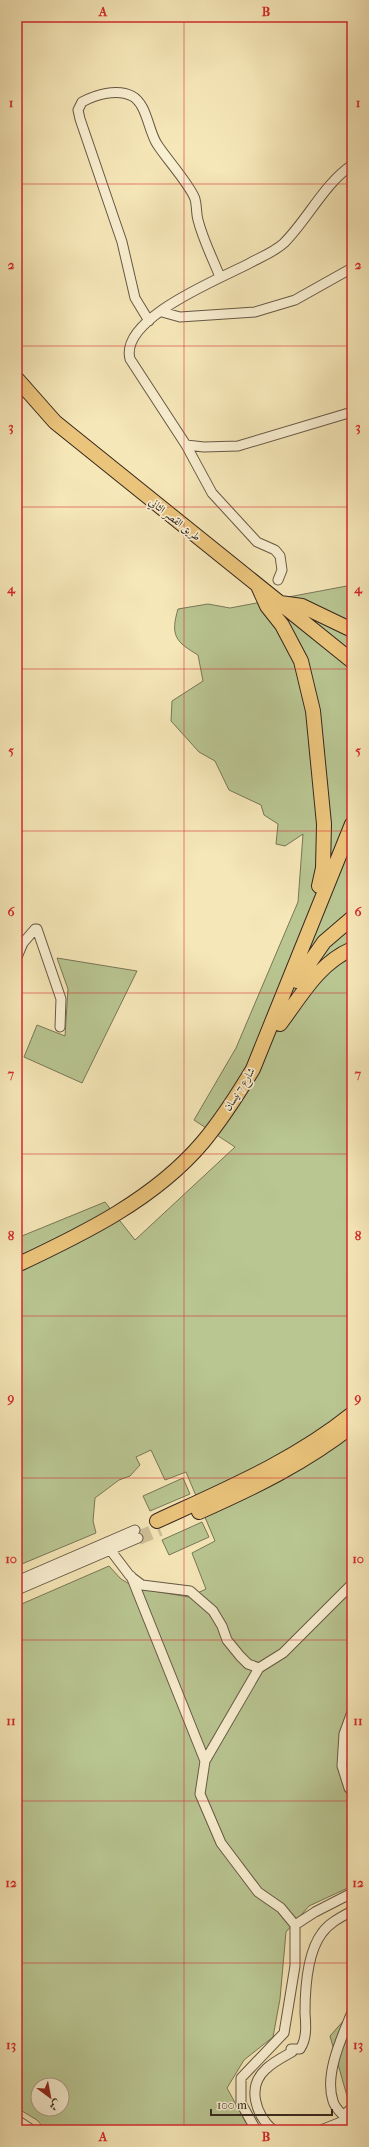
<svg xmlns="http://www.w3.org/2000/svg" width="369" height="2147" font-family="'IM FELL French Canon',Amiri,serif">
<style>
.green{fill:#b9c692;stroke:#787758;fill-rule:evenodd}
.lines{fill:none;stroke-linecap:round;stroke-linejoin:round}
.primary-tunnel{stroke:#d0c199;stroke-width:14;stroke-dasharray:14 7;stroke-linecap:butt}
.minor-casing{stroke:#665844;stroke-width:11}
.primary-casing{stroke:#36281e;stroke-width:16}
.minor{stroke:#f9efd1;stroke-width:9}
.primary{stroke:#ebc47c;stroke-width:14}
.grid{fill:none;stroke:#d62828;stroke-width:1;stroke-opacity:0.55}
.labels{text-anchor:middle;stroke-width:3.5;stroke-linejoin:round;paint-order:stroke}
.street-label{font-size:11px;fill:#36281e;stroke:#f9efd1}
.neatline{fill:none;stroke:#d62828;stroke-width:1.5}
.grid-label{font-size:13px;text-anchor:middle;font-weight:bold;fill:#d62828}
</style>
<rect width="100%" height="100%" fill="#f6e7b8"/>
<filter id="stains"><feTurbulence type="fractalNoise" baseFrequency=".005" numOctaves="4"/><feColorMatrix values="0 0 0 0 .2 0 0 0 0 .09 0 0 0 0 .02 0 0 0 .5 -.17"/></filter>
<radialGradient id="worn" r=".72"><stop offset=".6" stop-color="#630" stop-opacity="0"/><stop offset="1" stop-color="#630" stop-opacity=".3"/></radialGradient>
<path class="green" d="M352,585V1886L309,1906L286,1932L280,1999L273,2037L244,2060L227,2088L250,2130H46L37,2120L17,2108V1606L109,1566L121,1579L136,1588L189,1597L206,1589L192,1553L215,1541L186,1472L165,1480L151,1450L136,1457L140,1465L130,1476L119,1480L95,1498L93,1521L96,1533L17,1566V1238L105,1202L135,1240L235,1147L194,1120L236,1048L298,902L303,834L285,846L276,844L278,824L264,815L261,805L229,790L215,761L199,752L171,721L172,701L203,681L198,655C176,642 170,636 178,609L208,604L230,608ZM38,2085H62V2109H38Z
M57,958L137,971L82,1083L24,1057L37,1025L65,1036L68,989Z
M183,1478L190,1494L150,1511L143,1496Z
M202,1522L209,1537L169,1555L162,1540Z
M352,2011V2102L349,2103L330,2036Z"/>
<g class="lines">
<path class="primary-tunnel" d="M138,1538L160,1529"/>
<g class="minor-casing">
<path id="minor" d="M162,312L180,317L255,312L295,300L352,268
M149,321L135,298L122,242L80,119L78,110L82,102C95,95 117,88 132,96C147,104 148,130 157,144C165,157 191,186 195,199C197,206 196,213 198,220C203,240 213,259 220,277
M186,445L204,447L238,446L352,412
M278,580L282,570L280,556L275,550L257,542L212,493L186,445L130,359C119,318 222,278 250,263C261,257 274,252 284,243C308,219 324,184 352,165
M37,929L61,999L60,1027
M17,957L23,943L35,929
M105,1543L130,1576L142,1585L190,1591L213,1611L222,1626L227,1640L240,1656L248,1664L259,1668L283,1653L352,1584
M131,1576L205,1761
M17,1581L135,1530
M17,1590L138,1538
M259,1668L205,1761L200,1794L221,1843L258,1892L281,1908L295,1925
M352,1712L344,1734L342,1766L349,1788H352
M344,2115L352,2108
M17,2120L32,2130
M347,2120C343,2114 335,2109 333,2101C324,2074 342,2037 352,2012
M256,2130L241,2103V2078L284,2033L295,1966V1925L315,1912L352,1893
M273,2130C256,2115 246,2087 266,2069C273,2062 283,2057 292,2052L291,2049H300C307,2039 306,2025 305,2013C305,1989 307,1953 322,1933C329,1923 341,1917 352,1911
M321,2130L351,2118"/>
</g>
<g class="primary-casing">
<path id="primary" d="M17,379L55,422L352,661
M258,586L267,606L282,625L301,661L313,711L324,824L323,868L319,886
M280,603L302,606L352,630
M297,981L324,942L352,918
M280,1024C301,996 319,963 352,949
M17,1265C83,1234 155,1199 203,1142C222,1119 238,1094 253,1069L352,824
M199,1512C253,1488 305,1463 352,1426
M157,1521C224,1490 294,1461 352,1414"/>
</g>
<use href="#minor" class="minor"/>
<use href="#primary" class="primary"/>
</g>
<path class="grid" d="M184,17V2130M17,184H352M17,346H352M17,507H352M17,669H352M17,831H352M17,993H352M17,1154H352M17,1316H352M17,1478H352M17,1640H352M17,1801H352M17,1963H352"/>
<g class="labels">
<g class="street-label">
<text transform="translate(175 519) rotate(38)" y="4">طريق القصر الثاني</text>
<text transform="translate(239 1089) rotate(-58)" y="4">شارع 7 نيسان</text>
</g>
</g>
<rect width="369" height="2147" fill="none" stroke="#f6e7b8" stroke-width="44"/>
<g transform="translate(50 2097) rotate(148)"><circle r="19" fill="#f9efd1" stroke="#ab9f89"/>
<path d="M0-3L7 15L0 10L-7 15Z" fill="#8f2418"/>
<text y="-6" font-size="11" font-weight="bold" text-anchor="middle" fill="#36281e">ش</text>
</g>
<path d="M211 2109v6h121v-6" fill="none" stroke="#36281e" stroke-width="2"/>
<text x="217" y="2109" font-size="12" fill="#36281e" stroke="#f9efd1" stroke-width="3" paint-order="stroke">100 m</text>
<rect x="22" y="22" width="325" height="2103" class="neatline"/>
<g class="grid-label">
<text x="103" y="16">A</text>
<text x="266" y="16">B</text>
<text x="11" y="107">1</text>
<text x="358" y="107">1</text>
<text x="11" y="269">2</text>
<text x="358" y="269">2</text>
<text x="11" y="431">3</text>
<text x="358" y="431">3</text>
<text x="11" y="593">4</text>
<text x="358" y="593">4</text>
<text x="11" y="755">5</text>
<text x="358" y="755">5</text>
<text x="11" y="916">6</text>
<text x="358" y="916">6</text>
<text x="11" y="1078">7</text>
<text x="358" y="1078">7</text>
<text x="11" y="1240">8</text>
<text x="358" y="1240">8</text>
<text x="11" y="1402">9</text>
<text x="358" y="1402">9</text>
<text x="11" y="1563">10</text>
<text x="358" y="1563">10</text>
<text x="11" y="1725">11</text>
<text x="358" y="1725">11</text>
<text x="11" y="1887">12</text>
<text x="358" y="1887">12</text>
<text x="11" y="2049">13</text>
<text x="358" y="2049">13</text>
<text x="103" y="2141">A</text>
<text x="266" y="2141">B</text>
</g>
<rect width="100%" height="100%" filter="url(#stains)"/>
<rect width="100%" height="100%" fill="url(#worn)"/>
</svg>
